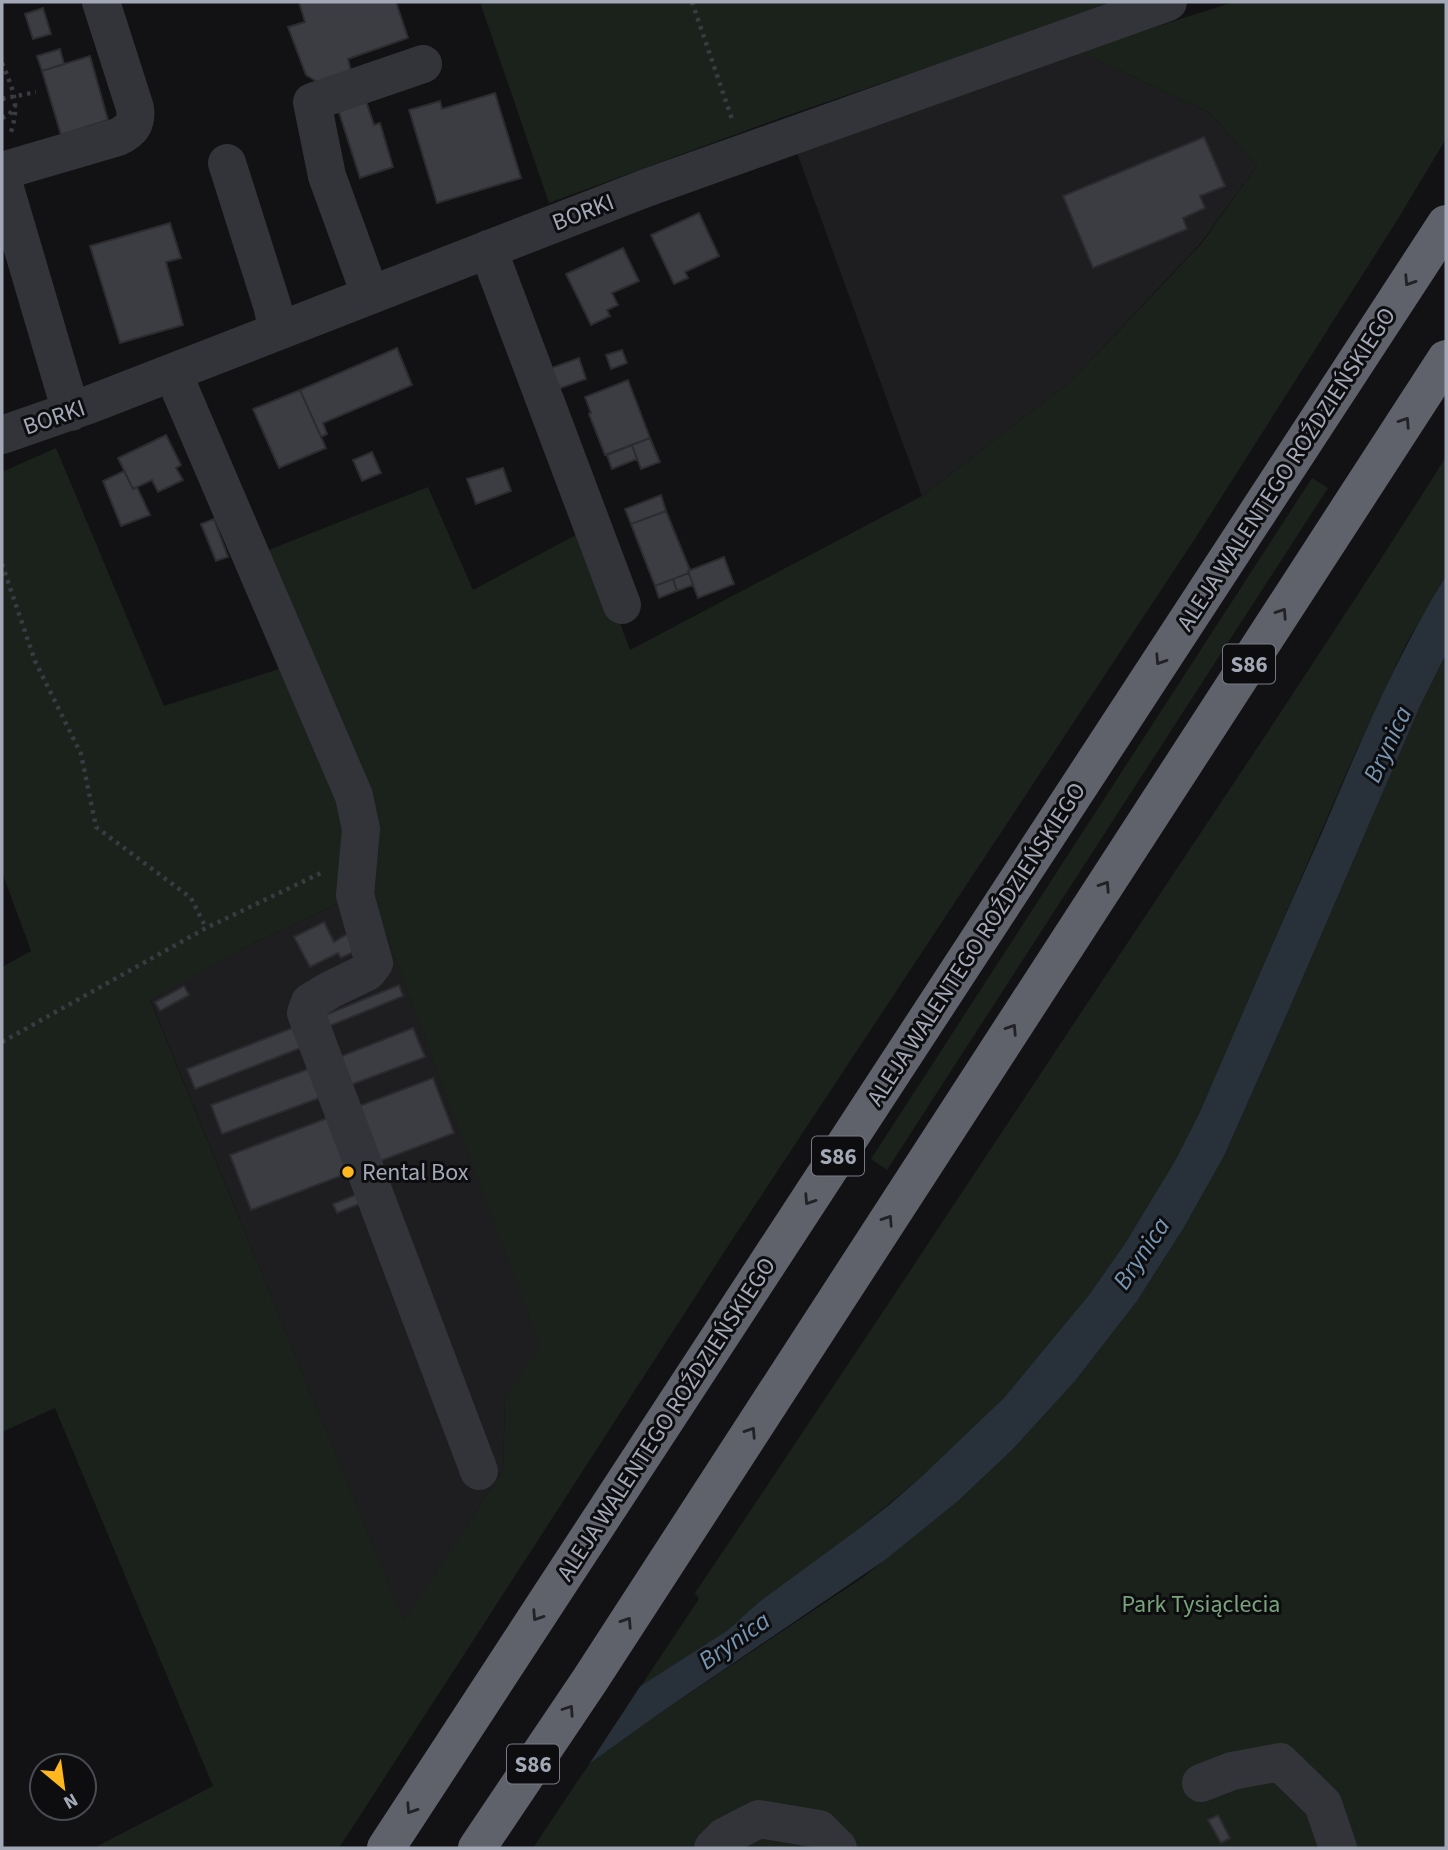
<svg xmlns="http://www.w3.org/2000/svg" width="1448" height="1850" font-family="'Source Sans 3',sans-serif">
<style>
.built{fill:#1e1e21}
.green{fill:#1a221b;fill-rule:evenodd}
.water{fill:#283139}
.pier{fill:#121214}
.building{fill:#3c3d42;stroke:#2c2c30;stroke-width:2}
.lines{fill:none;stroke-linecap:round;stroke-linejoin:round}
.path{stroke:#393b41;stroke-width:4.5;stroke-dasharray:3.5 5;stroke-linecap:butt}
.minor{stroke:#333439;stroke-width:38}
.highway{stroke:#5f626b;stroke-width:38}
.oneway{stroke:#222226}
.poi-dot{fill:#ffb71f;stroke:#0d0d0f;stroke-width:2.5}
.labels{text-anchor:middle;stroke-width:6;stroke-linejoin:round;paint-order:stroke}
.shield{fill:#0d0d0f;stroke:#757a84;stroke-width:2}
.shield-label{font-size:23px;font-weight:bold;fill:#a2a8b6}
.street-label{font-size:24px;fill:#a2a8b6;stroke:#0d0d0f}
.poi-label{font-size:24px;fill:#a2a8b6;stroke:#0d0d0f;text-anchor:start}
.park-label{font-size:24px;fill:#78a37b;stroke:#0d0d0f}
.water-label{font-size:26px;font-style:italic;fill:#7696b4;stroke:#0d0d0f}
</style>
<rect width="100%" height="100%" fill="#121214"/>
<path class="built" d="M1079,51L1210,113L1257,166L1200,244L1071,381L922,496L796,150Z
M369,889L541,1345L505,1399L503,1470L404,1622L150,999L250,945Z"/>
<path class="green" d="M480,2H1120L786,116L549,203Z
M1234,2H1446V139L1396,222L1198,534L732,1240L341,1845L336,1848H94L213,1786L55,1408L2,1432V967L31,951L2,872V472L56,448L164,706L310,659L261,553L428,487L473,590L585,530L630,650L922,496L1071,381L1201,244L1257,166L1210,113L1079,51ZM369,889L540,1345L505,1399L503,1470L404,1621L150,1000L250,945Z
M1446,457V576L1406,644L1356,751L1199,1114L1175,1161L1126,1242L1089,1295L1060,1331L1004,1398L985,1417L919,1479L857,1530L759,1602L728,1630L640,1687L699,1599L695,1593C816,1414 935,1233 1055,1052C1186,854 1319,658 1446,457Z
M1312,478L1328,488L887,1170L871,1159Z
M1446,654V1848H533L589,1764L660,1713L862,1578L958,1501L1013,1449L1075,1381L1137,1301L1183,1229L1224,1156L1287,1014L1421,704Z"/>
<path class="water" d="M1446,576V654L1421,704L1287,1014L1224,1156L1183,1229L1137,1301L1075,1381L1013,1449L958,1501L885,1560L660,1713L589,1764L388,1848L728,1630L759,1602L857,1530L889,1505L919,1479L1004,1398L1089,1295L1126,1242L1175,1161L1199,1114C1240,1019 1281,924 1323,830C1360,743 1396,656 1446,576Z"/>
<path class="pier" d="M645,1679L584,1772L469,1848H385L386,1845Z"/>
<path class="building" d="M299,2H396L408,38L348,59L352,75L321,84L306,75L288,27L305,22Z
M43,8L51,34L33,39L25,14Z
M60,49L64,64L42,71L37,56Z
M90,56L108,120L61,135L42,71Z
M495,93L521,178L437,203L409,110L440,101L442,109Z
M365,98L374,125L380,123L393,167L360,178L337,106Z
M1204,137L1225,186L1200,196L1205,208L1183,218L1187,229L1093,268L1063,196Z
M699,213L719,256L685,272L688,278L674,284L651,235Z
M170,223L181,258L166,262L183,325L120,343L90,246Z
M623,248L639,281L612,293L618,305L607,310L610,316L591,325L566,274Z
M397,348L412,385L323,423L327,434L321,437L300,390Z
M622,350L627,363L611,369L606,355Z
M579,358L586,379L558,389L551,368Z
M628,380L650,438L605,455L589,414L591,413L585,397Z
M300,390L326,448L279,468L253,409Z
M166,435L181,465L176,468L183,480L158,492L152,480L133,489L118,458Z
M650,438L660,462L641,469L632,445Z
M632,445L637,459L612,469L607,455Z
M372,452L381,473L362,481L353,460Z
M503,468L511,491L476,504L467,479Z
M124,471L133,489L137,487L150,515L121,526L103,481Z
M661,495L666,511L631,524L625,509Z
M666,511L690,570L688,571L689,573L655,586L631,524Z
M214,519L228,557L216,561L201,524Z
M724,557L734,584L698,598L688,571Z
M689,573L693,585L677,591L673,579Z
M673,579L677,591L659,598L655,586Z
M324,922L334,942L349,933L358,950L341,958L338,953L310,967L294,937Z
M399,985L403,996L322,1029L318,1018Z
M184,986L189,995L160,1011L155,1002Z
M295,1027L303,1047L195,1089L187,1069Z
M413,1028L425,1057L345,1087L334,1059Z
M311,1068L322,1097L222,1134L211,1105Z
M433,1078L454,1133L375,1163L354,1108Z
M330,1117L351,1172L251,1210L230,1155Z
M360,1193L364,1202L337,1213L333,1204Z
M1218,1815L1230,1838L1221,1843L1208,1820Z"/>
<g class="lines">
<path class="path" d="M692,2L733,122
M2,63C13,89 20,104 11,132
M2,99L36,92
M2,118L9,115L15,106
M2,564L35,661L81,754L96,827L191,898L206,928
M2,1042L206,928L321,873"/>
<path class="minor" d="M227,163L272,305L278,331
M2,171L118,137C132,130 137,123 135,108L101,2
M2,178L71,412
M488,249L622,605
M370,294L327,176L312,102L423,64
M174,372L181,392L354,796L361,829L355,895L374,963L367,972L330,990L310,1002L306,1013L479,1471
M2,435L91,404L646,188L1168,2
M1201,1783L1232,1771L1280,1762L1323,1804L1338,1848
M713,1848L724,1837L759,1819L819,1829L838,1848"/>
<path class="highway" d="M386,1848L1446,224
M477,1848L590,1680L1446,359"/>
</g>
<defs><path id="oneway-chevron" d="M-2-3.5L2.5 0L-2 3.5" fill="none" stroke-width="1.6" stroke-linecap="round" stroke-linejoin="round" transform="scale(1.75)"/></defs>
<g class="oneway">
<use href="#oneway-chevron" transform="translate(1409 281) rotate(123)"/>
<use href="#oneway-chevron" transform="translate(1405 422) rotate(-57)"/>
<use href="#oneway-chevron" transform="translate(1282 613) rotate(-57)"/>
<use href="#oneway-chevron" transform="translate(1160 660) rotate(123)"/>
<use href="#oneway-chevron" transform="translate(1105 886) rotate(-57)"/>
<use href="#oneway-chevron" transform="translate(1012 1029) rotate(-57)"/>
<use href="#oneway-chevron" transform="translate(809 1200) rotate(123)"/>
<use href="#oneway-chevron" transform="translate(888 1220) rotate(-57)"/>
<use href="#oneway-chevron" transform="translate(751 1432) rotate(-57)"/>
<use href="#oneway-chevron" transform="translate(537 1616) rotate(123)"/>
<use href="#oneway-chevron" transform="translate(627 1622) rotate(-57)"/>
<use href="#oneway-chevron" transform="translate(569 1710) rotate(-56)"/>
<use href="#oneway-chevron" transform="translate(411 1809) rotate(123)"/>
</g>
<circle class="poi-dot" cx="348" cy="1172" r="7"/>
<g class="labels">
<g class="shield">
<rect x="1223" y="644.5" width="52" height="39" rx="5"/>
<rect x="812" y="1136.5" width="52" height="39" rx="5"/>
<rect x="507" y="1744.5" width="52" height="39" rx="5"/>
</g>
<g class="shield-label">
<text x="1249" y="672">S86</text>
<text x="838" y="1164">S86</text>
<text x="533" y="1772">S86</text>
</g>
<g class="street-label">
<text transform="translate(583 212) rotate(-21)" y="8">BORKI</text>
<text transform="translate(54 417) rotate(-19)" y="8">BORKI</text>
<text transform="translate(1286 469) rotate(-57)" y="8">ALEJA WALENTEGO ROŹDZIEŃSKIEGO</text>
<text transform="translate(976 944) rotate(-57)" y="8">ALEJA WALENTEGO ROŹDZIEŃSKIEGO</text>
<text transform="translate(666 1419) rotate(-57)" y="8">ALEJA WALENTEGO ROŹDZIEŃSKIEGO</text>
</g>
<g class="poi-label">
<text x="362" y="1180">Rental Box</text>
</g>
<g class="park-label">
<text x="1201" y="1612">Park Tysiąclecia</text>
</g>
<g class="water-label">
<text transform="translate(1387 744) rotate(-65)" y="9">Brynica</text>
<text transform="translate(1141 1253) rotate(-56)" y="9">Brynica</text>
<text transform="translate(734 1640) rotate(-35)" y="9">Brynica</text>
</g>
</g>
<rect width="1448" height="1850" fill="none" stroke="#a2a8b6" stroke-width="7"/>
<g transform="translate(63 1787) rotate(151)"><circle r="33" fill="#0d0d0f" stroke="#494b52" stroke-width="2"/>
<path d="M0-5L12 26L0 18L-12 26Z" fill="#ffb71f"/>
<text y="-10" font-size="19" font-weight="bold" text-anchor="middle" fill="#a2a8b6">N</text>
</g>
</svg>
